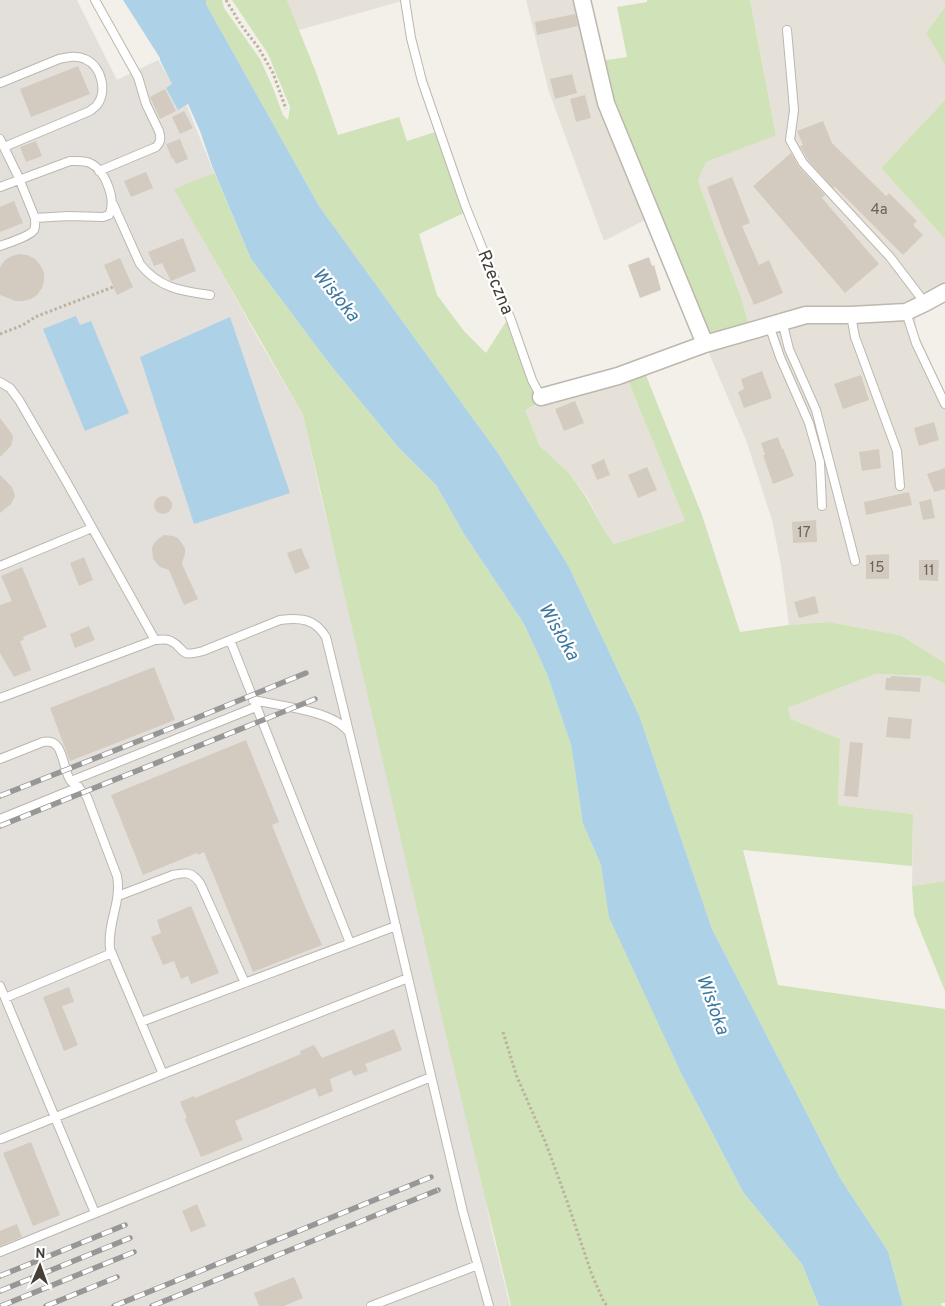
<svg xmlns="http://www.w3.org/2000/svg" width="945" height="1306" font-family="Overpass,sans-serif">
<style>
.residential{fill:#e6e1d8}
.industrial{fill:#e3dfdb}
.green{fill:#d0e2b7}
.water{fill:#add2e8}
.building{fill:#d3cbc0}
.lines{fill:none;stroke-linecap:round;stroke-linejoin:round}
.service-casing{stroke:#bdb7ad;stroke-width:10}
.minor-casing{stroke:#bdb7ad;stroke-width:19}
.path{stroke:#bdb2a0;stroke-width:3;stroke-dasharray:2.5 2.5;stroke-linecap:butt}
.service{stroke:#fff;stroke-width:8}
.minor{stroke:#fff;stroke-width:16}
.rail-casing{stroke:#979797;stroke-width:5.5}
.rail{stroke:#fff;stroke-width:4;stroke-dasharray:11;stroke-linecap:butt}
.labels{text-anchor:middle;stroke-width:4.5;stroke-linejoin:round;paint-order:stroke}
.number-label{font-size:15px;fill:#69635b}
.street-label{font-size:18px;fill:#464039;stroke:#fff}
.water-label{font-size:19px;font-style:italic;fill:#3c789f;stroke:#fff}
</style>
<rect width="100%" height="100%" fill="#f3f0ea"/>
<path class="residential" d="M287,0H401L402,1L299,30Z
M526,0H583L653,216L604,241L549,92Z
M750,0H945V7L926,33L945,65V100L881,168L945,239V300L915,317L917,332L945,393V663L900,635L828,622L789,625L781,566L772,520L746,440L708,351L749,326L742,300L698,181L706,162L776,134Z
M628,380L685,521L614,544L604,530L587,497L569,473L540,446L525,410L555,398Z
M876,674L929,676L945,684V881L912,886L913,814L838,805L840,739L791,719L788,708Z"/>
<path class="industrial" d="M0,0H77L117,80L158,60L187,106L214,173L175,189L260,342L303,415L320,492L370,695L485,1197L491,1228L510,1306H0Z"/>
<path class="green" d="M206,0H222L224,8L260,59L273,88L283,115L288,120L290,107L268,54L232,0H287L317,75L338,135L399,117L407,141L435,132L464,213L419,234L437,295L464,331L486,353L507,320L538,404L525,410L540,446L569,473L586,497L604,530L614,544L685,521L628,380L645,373L702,515L740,632L789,625L828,622L900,635L945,663V684L929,676L876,674L788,708L791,719L840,739L838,805L913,814L912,866L743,850L778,985L945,1009V1303H941L942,1306H903L888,1251L840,1178L712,929L639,715L568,565L498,453L319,206L206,4Z
M647,0H750L776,135L706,162L698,181L742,300L749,326L712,338L705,332L611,103L601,61L627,57L617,7L647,2Z
M945,7V65L926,33Z
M945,100V239L881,168Z
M214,173L215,174L251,259L328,362L398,447L436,485L464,534L524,624L547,674L571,745L583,824L601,865L610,917L681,1073L743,1192L802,1264L819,1306H511L446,1035L303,415L174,189Z
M945,881V991L914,915L912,886Z"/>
<path class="water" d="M123,0H206V4L319,206L498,453L568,565L639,715L712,929L840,1178L888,1251L903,1306H819L802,1264L743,1192L681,1073L609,917L601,865L583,824L571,745L547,674L524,624L464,534L436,485L398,447L328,362L251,259L212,166L200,131L188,104L178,110L166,88L172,84L160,60V58Z
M76,316L80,325L91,321L129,413L85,431L43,329Z
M230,317L290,493L194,524L140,357Z"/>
<path class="building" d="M575,14L578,26L537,35L535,22Z
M78,66L90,94L31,117L20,89Z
M572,74L577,93L555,99L550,79Z
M165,89L176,111L160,119L150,97Z
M585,95L591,118L576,122L570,99Z
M184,111L193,128L180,134L172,117Z
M823,121L832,143L886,196L889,193L917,221L913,225L923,235L903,255L835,187L833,188L808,160L800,146L803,145L797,131Z
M180,139L188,159L176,164L173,158L172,159L166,144Z
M36,141L42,156L26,162L20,147Z
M791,153L799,167L825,195L822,198L879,264L845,293L753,186Z
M146,172L153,188L131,197L124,181Z
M732,177L750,223L742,226L759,265L769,260L783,293L754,305L724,234L707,187Z
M14,201L23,223L0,232V207Z
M183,238L196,271L171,281L162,263L154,266L148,252Z
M19,254L27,255L35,259L40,265L44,272V280L42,288L37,295L31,299L23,301H16L0,295V267L5,260L12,256Z
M649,257L652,266L654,265L661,290L640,298L628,265Z
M120,258L133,287L117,295L104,265Z
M762,371L772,398L744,408L738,392L744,389L741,379Z
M861,375L869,400L843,409L834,384Z
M575,401L584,423L564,431L555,409Z
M0,418L12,434L13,438L11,446L0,457Z
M934,422L939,440L919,446L914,428Z
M778,437L782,449L783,448L794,476L773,484L763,455H765L761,443Z
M879,449L881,468L862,471L859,452Z
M604,459L610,475L597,480L591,465Z
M647,467L657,490L638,498L628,475Z
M945,468V489L934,492L927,474Z
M0,475L12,487L15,496L11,504L0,513Z
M909,492L912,505L866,515L864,502Z
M154 505a9 9 0 1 1 18 0a9 9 0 1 1-18 0Z
M931,499L935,518L923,520L919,502Z
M816,520L817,542L793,543L792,522Z
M164,535L173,536L178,538L185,548V553L182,564L198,599L184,605L169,570L160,567L153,559L152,548L154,543L158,539Z
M301,548L310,568L295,574L287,553Z
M889,554V579H866V555Z
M84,557L93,580L79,586L70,563Z
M919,560H939L938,581L919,580Z
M22,567L47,627L23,637L24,640L20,641L31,670L14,677L0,653V605L12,601L1,576Z
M815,596L819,613L799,618L794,602Z
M89,626L95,640L75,648L70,634Z
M154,667L175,720L70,761L50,708Z
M891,676L921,678L920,692L885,690L886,678H891Z
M888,717L912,719L910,739L886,737Z
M246,740L279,822L272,825L304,904L322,945L253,972L204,852L198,855L197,853L143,875L111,795Z
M850,742L863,743L858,797L844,796Z
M191,906L219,973L191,984L188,976L181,979L174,961L163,965L151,937L161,933L157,920Z
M69,987L74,1002L62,1006L78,1045L64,1051L43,997Z
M394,1029L402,1050L365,1064L368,1071L354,1076L351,1070L330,1079L333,1091L319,1097L315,1088L235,1121L243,1140L201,1157L185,1119L187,1118L180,1102L194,1096L195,1098L301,1054L300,1051L314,1045L322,1058Z
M31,1142L60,1215L33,1226L3,1153Z
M197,1204L206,1226L191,1232L182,1211Z
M17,1224L22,1237L0,1246V1231Z
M294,1277L303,1298L284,1306H259L254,1293Z"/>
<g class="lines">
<g class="service-casing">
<path id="service" d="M95,0L138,77L146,104L159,131C161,138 161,142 156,147L99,171
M405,0L411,38L422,81L465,205L511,320L532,380L541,397
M787,30L794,110L790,140L803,163L890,257L925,303
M0,83L59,59C68,57 77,55 85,59C102,66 108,93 96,106C94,108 92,109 90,111L4,147
M0,139L18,176L35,218C35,222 36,226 34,230C29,237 8,243 0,246
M0,187L70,161C77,161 84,160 90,163C105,170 117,200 109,215L103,217L68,216L35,218
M113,204L140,264C159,288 181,291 210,295
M906,312L916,343L945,404
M851,315L855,337L897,451L900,486
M782,321L789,349L816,410L855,561
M769,325L780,357L809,423L820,462L822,506
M0,382L10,388L19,400L66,481L155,640
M0,566L92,528
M230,640L350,943
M0,698L155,640C160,640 166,638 171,641C187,649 177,658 203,651L280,620C301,617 315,619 326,637L389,897L463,1212L489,1306
M253,700C276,705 318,710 337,722C341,724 345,728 349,732
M0,759L43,742C64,737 62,767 70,780C75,786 83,790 87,797L117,876C122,902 107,923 110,949L163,1074L408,978
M71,781L256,707
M0,819L79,787
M118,896L173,875C186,872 192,872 200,883L245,983
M0,986L95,1213
M5,998L112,953
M141,1022L396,926
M1,1139L163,1074
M0,1252L431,1077
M371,1306L478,1265"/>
</g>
<g class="minor-casing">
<path id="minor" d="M582,0L606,103L705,344
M541,397L618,376L705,344L806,315H851L906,312L925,303L945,292"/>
</g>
<path class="path" d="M226,0L241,25L258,47L273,73L286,109
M0,334L23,325L35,317L113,287
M503,1032L517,1077L545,1141L567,1201L592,1275L603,1300L607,1306"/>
<use href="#service" class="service"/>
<use href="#minor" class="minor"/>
<g class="rail-casing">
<path id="rail" d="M0,796L189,721L306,673
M0,826L315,699
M0,1276L125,1225
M0,1291L130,1238
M1,1306L134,1252
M46,1306L117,1277
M114,1306L431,1177
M152,1306L438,1190"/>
</g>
<use href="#rail" class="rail"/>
</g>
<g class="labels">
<g class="number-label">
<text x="879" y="214">4a</text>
<text x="804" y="537">17</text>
<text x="877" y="572">15</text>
<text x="929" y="575">11</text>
</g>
<g class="street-label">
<text transform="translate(496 282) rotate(68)" y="6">Rzeczna</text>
</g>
<g class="water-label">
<text transform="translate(337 294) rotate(51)" y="7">Wisłoka</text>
<text transform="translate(560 631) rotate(60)" y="7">Wisłoka</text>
<text transform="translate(714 1004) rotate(70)" y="7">Wisłoka</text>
</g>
</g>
<g transform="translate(40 1266) rotate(2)" stroke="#ffffff" stroke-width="4" paint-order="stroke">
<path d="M0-4L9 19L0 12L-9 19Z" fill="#464039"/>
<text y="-8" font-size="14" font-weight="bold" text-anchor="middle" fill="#464039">N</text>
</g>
</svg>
